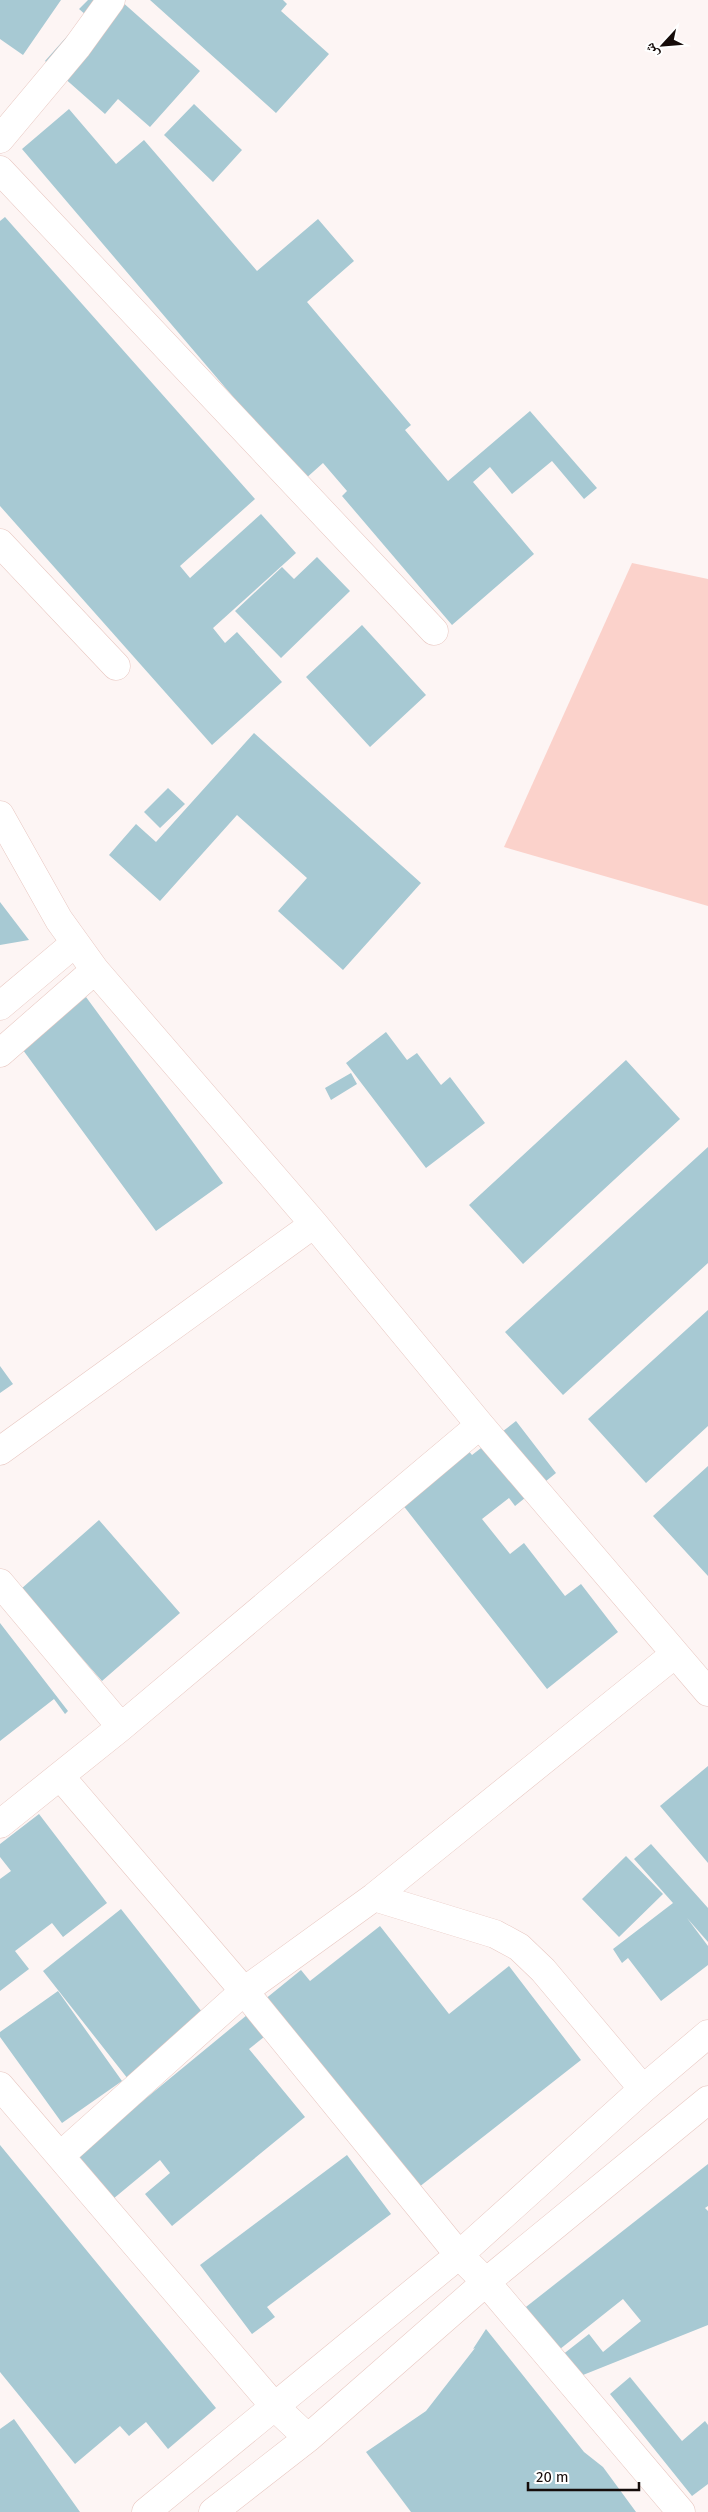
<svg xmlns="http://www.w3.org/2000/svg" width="708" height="2512" font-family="'Fira Sans','Noto Naskh Arabic',sans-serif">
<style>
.green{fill:#fbd2cb}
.building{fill:#a7c9d3}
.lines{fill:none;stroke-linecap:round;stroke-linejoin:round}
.street-casing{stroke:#e8c7c1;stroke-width:29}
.street{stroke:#fff;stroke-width:28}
</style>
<rect width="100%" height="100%" fill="#fdf5f4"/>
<path class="green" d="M632,563L708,579V906L504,847Z"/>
<path class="building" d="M0,0H61L23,55L0,39Z
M88,0H120L200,71L150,127L118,99L105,114L45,61L86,15L79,9Z
M150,0H283L287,4L281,11L329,54L276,113Z
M194,104L242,150L213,182L164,135Z
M69,109L116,164L144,140L257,271L318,219L354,261L307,302L411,425L405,430L448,481L530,411L597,488L584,499L552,461L512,494L490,467L473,482L534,554L452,625L342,496L347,491L323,463L304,480L22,149Z
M5,217L255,499L180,566L190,578L261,514L296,553L213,628L225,643L237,632L282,682L212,745L0,506V221Z
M317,557L350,591L281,658L235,611L282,567L294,579Z
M362,625L426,695L370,747L306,677Z
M254,733L421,883L343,970L278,911L307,878L237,815L160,901L109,855L136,824L156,842Z
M168,788L185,804L160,828L144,812Z
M0,902L29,940L0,945Z
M86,997L223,1183L156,1231L20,1046Z
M386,1032L407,1060L417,1053L441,1085L450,1077L485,1123L426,1168L346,1063Z
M626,1060L680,1119L523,1264L469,1205Z
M351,1073L357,1084L331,1100L325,1088Z
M708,1147V1263L563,1395L505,1332Z
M708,1310V1426L646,1483L588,1419Z
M0,1366L13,1384L0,1393Z
M516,1421L556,1473L515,1506L509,1498L482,1519L510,1554L524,1543L565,1596L581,1584L618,1632L547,1689L395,1495L462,1443L472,1455Z
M708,1466V1576L653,1516Z
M99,1520L180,1613L102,1681L21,1589Z
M0,1623L68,1711L65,1714L54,1699L0,1741Z
M708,1766V1863L660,1806Z
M39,1814L107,1903L63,1937L52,1923L15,1951L29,1969L0,1991V1879L11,1871L0,1857V1844Z
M651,1844L708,1908V1942L687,1918L708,1946V1965L661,2001L628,1958L622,1963L613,1949L673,1903L634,1859Z
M626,1856L663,1894L619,1937L582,1899Z
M121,1909L206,2017L128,2079L43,1971Z
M380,1926L449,2014L509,1966L581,2060L414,2191L264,2000L301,1970L310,1981Z
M58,1991L122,2081L62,2123L0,2037V2032Z
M247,2015L264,2037L249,2049L305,2117L172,2226L145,2194L170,2173L160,2160L113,2199L77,2155Z
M0,2145L216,2408L168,2449L146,2422L129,2436L120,2426L75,2464L0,2372Z
M347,2155L391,2214L267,2307L275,2317L252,2334L200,2265Z
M708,2164V2206L705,2208L708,2211V2325L573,2379L557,2359L589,2334L603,2352L641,2321L623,2299L550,2357L517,2314Z
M486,2329L584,2452L603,2467L636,2512H411L366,2452L426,2411L475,2348L473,2349Z
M630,2377L682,2441L705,2421L708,2425V2484L692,2496L610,2394Z
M14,2419L80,2512H0V2429Z"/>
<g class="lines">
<g class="street-casing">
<path id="street" d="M0,139L77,47L111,0
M0,170L434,631
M0,543L116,666
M0,815L59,920L95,970L314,1224L480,1425L708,1692
M0,1006L75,943
M0,1053L95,970
M0,1451L314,1224
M0,1583L121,1727
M60,1776L244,1991L459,2255L486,2282L681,2512
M0,1824L121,1727L480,1425
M374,1897L495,1934L519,1947L543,1970L643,2089
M0,2086L275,2407L308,2438
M60,2156L244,1991L374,1897L675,1654
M146,2512L459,2255L643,2089L708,2034
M213,2512L308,2438L486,2282L708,2100"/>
</g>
<use href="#street" class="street"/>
</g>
<g transform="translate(663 45) rotate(244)" stroke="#ffffff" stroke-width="4" paint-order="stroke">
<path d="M0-4L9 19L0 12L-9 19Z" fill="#160c0a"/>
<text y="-8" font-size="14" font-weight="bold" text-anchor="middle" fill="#160c0a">ش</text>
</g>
<path d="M528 2482v8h111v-8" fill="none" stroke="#160c0a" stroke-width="2.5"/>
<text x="536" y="2482" font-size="15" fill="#160c0a" stroke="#ffffff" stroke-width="4" paint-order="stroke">20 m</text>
</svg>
